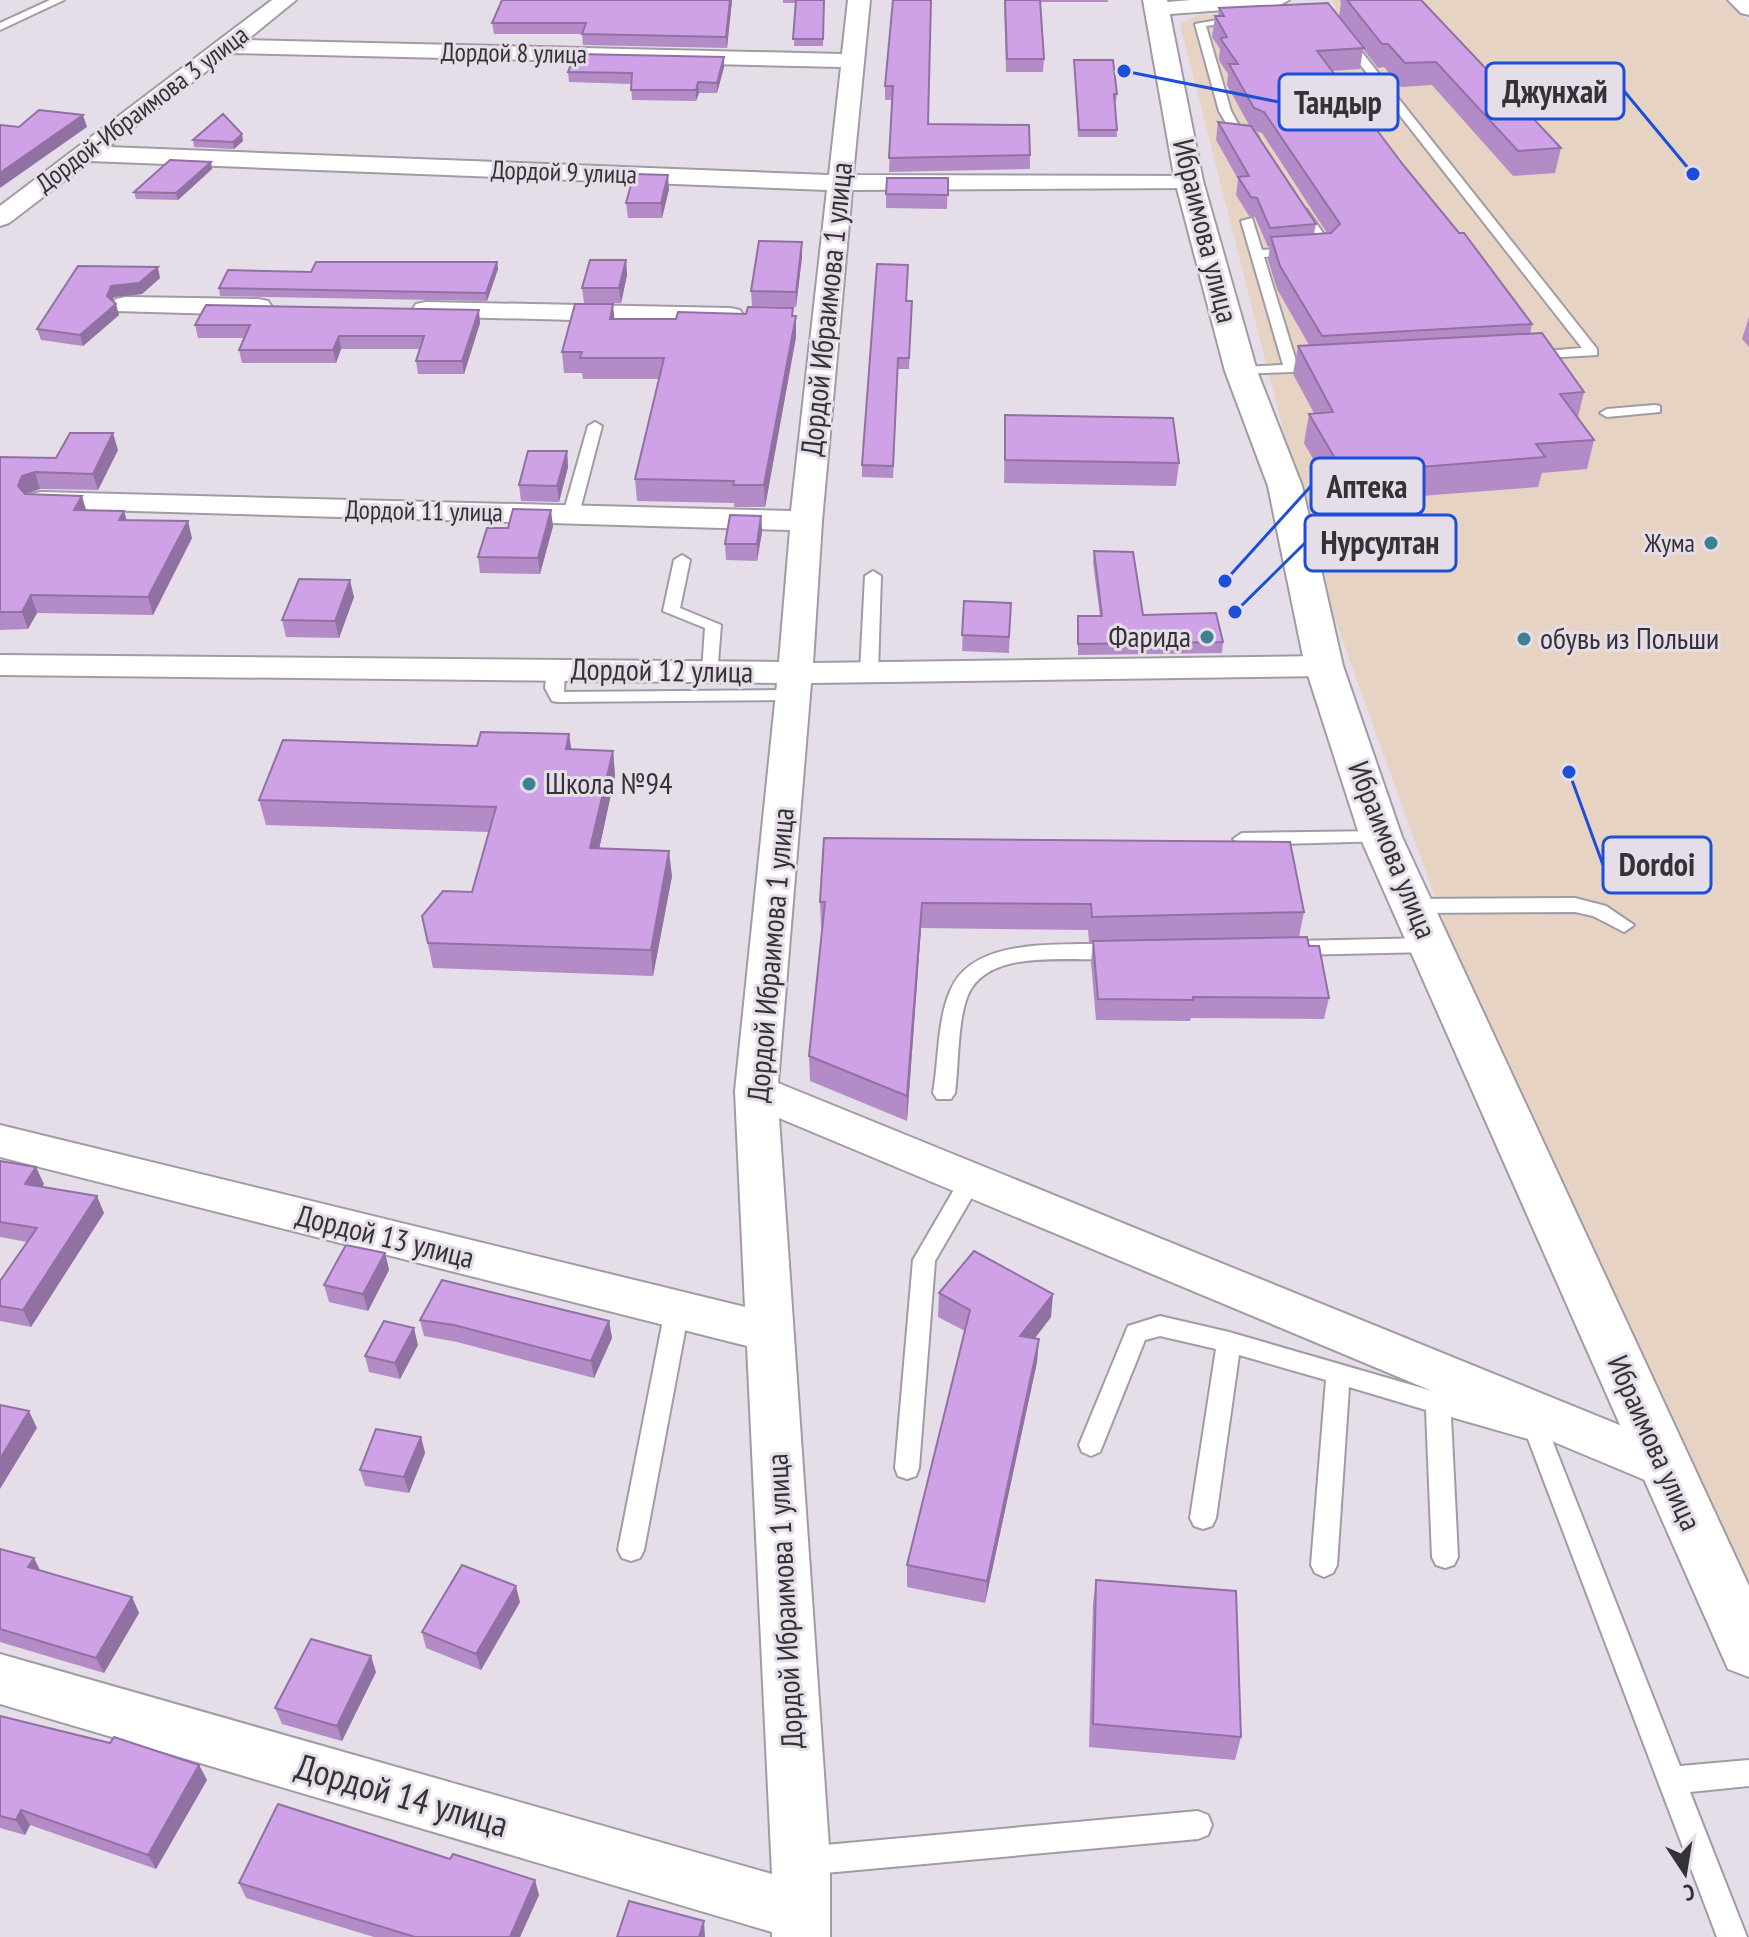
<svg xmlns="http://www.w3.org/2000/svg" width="1749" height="1937" font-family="'PT Sans Narrow',sans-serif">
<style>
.commercial{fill:#e7d3c4}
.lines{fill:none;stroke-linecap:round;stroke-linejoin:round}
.lane-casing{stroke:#a19ba5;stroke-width:4}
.street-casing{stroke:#a19ba5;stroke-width:4}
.secondary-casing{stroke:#a19ba5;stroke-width:4}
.lane{fill:#fff;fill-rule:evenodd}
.street{fill:#fff;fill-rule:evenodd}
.secondary{fill:#fff;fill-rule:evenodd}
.wall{fill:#b28bc7;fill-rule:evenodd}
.shaded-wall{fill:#9171a2}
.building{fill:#cfa2e7;stroke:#9171a2;stroke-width:2}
.poi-dot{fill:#3e8191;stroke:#e5dee9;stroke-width:3}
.labels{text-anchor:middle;stroke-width:6;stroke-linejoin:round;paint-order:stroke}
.far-street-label{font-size:26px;fill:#353237;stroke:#e5dee9}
.far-poi-label{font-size:26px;fill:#353237;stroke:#e5dee9;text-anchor:end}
.street-label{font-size:30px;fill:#353237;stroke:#e5dee9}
.poi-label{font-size:30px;fill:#353237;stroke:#e5dee9;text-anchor:start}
.near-street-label{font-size:36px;fill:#353237;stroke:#e5dee9}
.leader{fill:none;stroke:#1d4ed8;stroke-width:3}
.callout-dot{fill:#1d4ed8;stroke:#e5dee9;stroke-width:3}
.callout{fill:#e5dee9;stroke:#1d4ed8;stroke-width:3}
.callout-label{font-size:32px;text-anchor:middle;font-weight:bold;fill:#353237}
</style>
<rect width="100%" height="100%" fill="#e5dee9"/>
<path class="commercial" d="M1331,0H1724L1749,21V1585L1458,961L1322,583L1180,24L1198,15L1337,8Z"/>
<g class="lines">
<g class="lane-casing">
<path id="lane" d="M50,0H64L0,30V23Z
M1240,16L1244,17V21L1206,26L1231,111L1242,131L1256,134L1258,137L1252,141L1234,137L1219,111L1195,24Z
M1341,36H1349L1597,349V355L1527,359V353L1532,352L1582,348L1341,40Z
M1301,206L1307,210L1334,249L1332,252L1264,257L1297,364L1321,363L1328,367L1321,371L1236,374L1234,371L1241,367L1283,365L1241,221L1252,218L1262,250L1318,246L1295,210Z
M1655,405L1660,406V412L1607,417L1600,413L1607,409Z
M595,422L602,426L579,514L571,519L565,517L563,514L588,426Z
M682,555L690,560L680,608L721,625L717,675H705L702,671L705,628L663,611L674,560Z
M873,571L881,576L878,672L869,677L860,672L865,576Z
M556,665L565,670L564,692L793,690L802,695L793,700L558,702L552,701L545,688L547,670Z
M1381,831L1390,837L1388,841L1242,845L1233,839L1242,833Z
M1575,898L1606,906L1634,925L1624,932L1593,916L1575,912L1412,913L1402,906L1412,899Z
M1430,938L1440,945L1430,952L1294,955L1284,948L1294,941Z
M1079,944H1118L1128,951C1113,973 1003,938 971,989C957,1012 959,1065 955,1093L951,1099H937L933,1093C939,1060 937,1019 951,989C971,944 1037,945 1079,944Z
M971,1172L979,1174L982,1180L935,1261L919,1468L916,1476L907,1479L898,1476L895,1468L913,1260L963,1174Z
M677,1301L685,1303L689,1310L644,1550L640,1558L631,1561L622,1558L618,1550L665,1310L669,1303Z
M1160,1316L1229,1332L1519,1416L1520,1404L1529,1401L1538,1404L1680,1766L1749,1760V1786L1690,1792L1747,1937H1717L1528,1439L1451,1417L1458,1557L1454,1565L1445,1568L1436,1565L1432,1557L1426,1410L1349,1387L1337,1565L1333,1573L1324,1577L1315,1573L1311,1565L1326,1380L1239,1355L1216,1518L1212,1526L1203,1529L1194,1526L1190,1518L1216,1349L1160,1336L1145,1340L1100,1452L1091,1456L1082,1452L1079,1445L1128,1326Z
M1198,1811L1208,1815L1212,1825L1208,1835L1198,1839L803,1875L793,1871L789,1861L793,1851L803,1847Z"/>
</g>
<g class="street-casing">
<path id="street" d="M272,0H296L247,40L842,54L848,0H870L853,175L1198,176L1201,181L1198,186L1189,188L852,190L822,521L813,663L1324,656L1336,659L1341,666L1336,673L1324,676L811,683L778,1083L1681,1450L1688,1465L1681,1480L1663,1486L1645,1480L779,1118L830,1861V1937H772V1932L0,1704V1654L772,1874L747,1346L0,1157V1125L745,1307L735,1091L777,683L0,675V655L779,662L790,530L30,508L26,501L30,494L41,492L791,511L827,190L90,161L9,223L0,226V206ZM230,53L841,67L829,175L108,147Z
M1191,0H1289L1278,6L1156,15L1145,9L1156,3Z
M126,297L258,299L268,301L272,307L268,313L258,315L116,311L112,305L116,299Z
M426,302L730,308L740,310L744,316L740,322L730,324L416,316L412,310L416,304Z"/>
</g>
<g class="secondary-casing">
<path id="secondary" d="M1143,0H1167L1203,181L1257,371L1302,486L1343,666L1402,837L1749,1586V1677L1728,1669L1360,837L1305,666L1268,486L1225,371L1175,181Z
M1728,0H1749V15L1741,13Z"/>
</g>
<use href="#lane" class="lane"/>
<use href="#street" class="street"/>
<use href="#secondary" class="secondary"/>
</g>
<path class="wall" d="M732,0L727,48L583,45L582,34H494L492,23Z
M783,0H824L823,46H794L796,3H783Z
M893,0L928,124L1030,155V169L889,172L892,100H885V86Z
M1004,0H1108V2H1040L1044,59L1043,72H1006Z
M1340,0H1421L1561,148L1555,173L1513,176L1432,85L1401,87L1384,67L1378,68L1363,49L1360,69L1332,71L1404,166L1532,324L1530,334L1584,392L1578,417L1594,440L1587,469L1542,473L1538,487L1394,498L1389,521L1350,524L1304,443L1309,414L1314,413L1293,374L1298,346L1309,345L1277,289L1268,260L1270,246L1268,247L1255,217L1249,216L1236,195L1238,179L1216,140L1218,122L1249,125L1227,85L1228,74L1220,62L1219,59L1220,49L1212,37L1215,16H1218L1219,8L1339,17L1341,3ZM1255,131L1262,133L1327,233L1314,234L1316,224Z
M1074,60L1117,94L1116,101H1115L1117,137H1078Z
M724,67L717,93H699L696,101L632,100L631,84L569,82L568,72Z
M193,140L243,141L234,149L194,147Z
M211,162L212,169L178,200L136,199L134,192Z
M948,178L947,209L886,208V194Z
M669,189L662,218H628L626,203Z
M802,242V257L796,307L752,306L751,291Z
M626,260L627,275L621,303H584L582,288Z
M497,262L498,269L487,301L220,296L219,288Z
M78,266L160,278L142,294L114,297L112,300L119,315L83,346L41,340L37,329Z
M907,301H912L909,369H898L893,478L862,477V465Z
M796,316V337L765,507H734V503L637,501L635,479L659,379H583L582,373H564L562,352L615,319H676Z
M1749,317V347L1742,339Z
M480,323L464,374H418L416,361L420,349H341L336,363H242L239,350L244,338H198L195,325Z
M1005,415L1179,463L1176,486L1004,483Z
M118,450L98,490L40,489L27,493V494L86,510L124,511L126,520L192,538L153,615L37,613L28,629L0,630V457L56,458Z
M567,451L568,467L559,502L521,501L519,485Z
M761,516L762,532L757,561L726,560L725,544Z
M553,526L540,574L480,573L478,557L508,528Z
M1094,551L1143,615L1223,642L1222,653L1078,655V616H1100L1093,563Z
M354,597L339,638L286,637L282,620Z
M964,601L1011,603L1009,653L962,651Z
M571,750L613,751L615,776L599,848L672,876L653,976L433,968L422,916L472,892L489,832L266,825L259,800Z
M824,838L1304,912L1299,937L1309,946L1329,998L1324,1019L1191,1018L1190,1021L1096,1020L1091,962L1093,942H1089L1088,930L921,928L907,1121L810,1081L809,1056L822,927H821L820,902Z
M0,1161L44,1184L42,1187L104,1213L31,1327L0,1321V1281L27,1242L0,1237Z
M385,1253L389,1270L368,1311L329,1302L324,1285Z
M939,1293L1051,1317L1035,1338L1039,1339L1037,1362L985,1603L907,1587V1565L965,1331L938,1317Z
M420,1320L609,1321L612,1338L594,1378L457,1342L424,1336Z
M418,1345L400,1379L369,1372L365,1356Z
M421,1437L425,1453L409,1493L365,1486L360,1470Z
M0,1549L40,1571L132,1597L139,1613L104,1673L0,1642Z
M1096,1580L1241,1737L1235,1760L1089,1747L1093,1603Z
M520,1602L481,1670L426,1648L422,1632Z
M376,1672L342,1741L282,1724L275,1708Z
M0,1716L199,1765L207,1780L156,1869L30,1825L25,1835L0,1828Z
M239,1883L539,1895L520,1937H374L246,1898Z"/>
<path class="shaded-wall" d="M730,0H732L727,48L726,37Z
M724,57V67L717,93V83Z
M698,82L699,93L696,101V90Z
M83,115L87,127L0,188V173Z
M242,134L243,141L234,149L233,142Z
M211,162L212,169L178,200L176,193Z
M668,175L669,189L662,218L661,203Z
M802,242V257L796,307V292Z
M626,260L627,275L621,303L619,288Z
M497,262L498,269L487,301L486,293Z
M158,267L160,278L142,294L114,297L110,307L107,296L111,286Z
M116,304L119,315L83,346L80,335Z
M613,304L615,325L610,319Z
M793,308V328L796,316V337L765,507L764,485Z
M479,310L480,323L464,374L462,361Z
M339,336L341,349L336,363L333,350Z
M113,433L118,450L98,490L93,474Z
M567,451L568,467L559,502L557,486Z
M35,472L40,489L27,493L23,502L18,486L22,476Z
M82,496L87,513L74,510Z
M551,510L553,526L540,574L538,558Z
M124,511L129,528L119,520Z
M761,516L762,532L757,561V544Z
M188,521L192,538L153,615L148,597Z
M350,580L354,597L339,638L335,621Z
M31,595L37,613L28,629L22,612Z
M569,734L573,759L566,749Z
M613,751L615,776L594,873L590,848Z
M669,851L672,876L653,976L651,950Z
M922,903L921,928L907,1121V1096Z
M36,1167L44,1184L32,1201L25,1184Z
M97,1196L104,1213L31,1327L23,1310Z
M385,1253L389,1270L368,1311L363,1294Z
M1053,1294L1051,1317L1019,1359L1020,1336Z
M609,1321L612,1338L594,1378L591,1361Z
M414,1328L418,1345L400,1379L395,1363Z
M1039,1339L1037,1362L985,1603L987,1581Z
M29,1411L37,1428L0,1489V1459Z
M421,1437L425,1453L409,1493L404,1477Z
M34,1558L42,1574L28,1567Z
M516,1586L520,1602L481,1670L476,1654Z
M132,1597L139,1613L104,1673L96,1658Z
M371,1656L376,1672L342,1741L337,1726Z
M199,1765L207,1780L156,1869L148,1855Z
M21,1810L30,1825L25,1835L16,1820Z
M535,1880L539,1895L520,1937H510Z
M704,1921L705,1937H699Z"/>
<path class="building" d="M502,0H730L726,37L582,34L586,23H492Z
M796,0H824L823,39H793Z
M893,0H931L928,124L1029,125L1030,155L889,158L893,86H885Z
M1005,0H1040L1044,59H1007Z
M1347,0H1421L1561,148L1518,151L1436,62L1405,63L1388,44H1382Z
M1328,3L1364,48L1317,51L1404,166L1459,233H1464L1532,324L1322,336L1280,266L1271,237L1331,233L1340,224L1264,112L1254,108L1229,64H1238L1222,41L1221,38L1227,37L1215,16H1224L1219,8Z
M575,54L724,57L717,83L698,82L696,90H631L632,73L568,72Z
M1074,60H1113L1117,94H1114L1117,130H1079Z
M39,110L83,115L0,173V125L19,127Z
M223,114L242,134L233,142L193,140Z
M1218,122L1251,126L1316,224L1270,228L1257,198L1251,197L1238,177L1249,176Z
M170,160L211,162L176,193L134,192Z
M634,174L668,175L661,203H626Z
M887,178H948V195L886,194Z
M759,241L802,242L796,292L751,291Z
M590,260H626L619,288H582Z
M316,262H497L486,293L219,288L228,270L311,272Z
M877,264L908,265L906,301H912L909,358H898L893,466L862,465Z
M78,266L158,267L139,283L111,286L107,296L116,304L80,335L37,329Z
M575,304H613L610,319H676L678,312L746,314L748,307L793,308L792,316H796L764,485H733L734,481L635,479L664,358H580L582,352H562Z
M206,305L479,310L462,361H416L424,336H339L333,350H239L250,325H195Z
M1542,333L1584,392L1560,394L1594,440L1536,444L1545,457L1382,470L1395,491L1356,494L1309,414L1333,412L1298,346Z
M1005,415L1173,418L1179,463L1005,460Z
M70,433H113L93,474L35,472L22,476L18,486L25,494L82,496L74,510L124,511L119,520L188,521L148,597L31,595L22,612H0V457L56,458Z
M528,451H567L557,486L519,485Z
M513,509L551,510L538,558L478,557L487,528H508Z
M730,515L761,516L757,544H725Z
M1094,551L1133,552L1143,615L1216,613L1223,642L1078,644V616H1102Z
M299,579L350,580L335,621L282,620Z
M964,601L1011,603L1009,637L962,635Z
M481,732L569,734L566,749L613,751L590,848L669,851L651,950L428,943L422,916L443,891L472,892L496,807L259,800L283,740L477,746Z
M824,838L1290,842L1304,912L1092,917L1091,904L922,903L907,1096L809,1056L825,902H820Z
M1307,937L1309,946H1319L1329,998L1193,997V1000L1098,999L1093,941Z
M0,1161L36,1167L25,1184L97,1196L23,1310L0,1306V1281L37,1228L0,1222Z
M346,1245L385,1253L363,1294L324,1285Z
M974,1251L1053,1294L1020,1336L1039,1339L987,1581L907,1565L970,1310L939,1293Z
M442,1280L609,1321L591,1361L454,1325L420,1320Z
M384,1321L414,1328L395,1363L365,1356Z
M0,1405L29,1411L0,1459Z
M376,1429L421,1437L404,1477L360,1470Z
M0,1549L34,1558L28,1567L132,1597L96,1658L0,1629Z
M462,1565L516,1586L476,1654L422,1632Z
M1096,1580L1236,1591L1241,1737L1093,1724Z
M311,1639L371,1656L337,1726L275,1708Z
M0,1716L110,1743L114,1737L199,1765L148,1855L21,1810L16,1820L0,1816Z
M278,1804L450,1859L453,1854L535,1880L510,1937H415L239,1883Z
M629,1901L704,1921L699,1937H617Z"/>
<g class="poi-dot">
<circle cx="1711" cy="543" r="8"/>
<circle cx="1207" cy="637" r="8"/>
<circle cx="1524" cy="639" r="8"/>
<circle cx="529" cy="784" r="8"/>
</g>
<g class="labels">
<g class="far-street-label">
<text transform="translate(514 53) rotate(1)" y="9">Дордой 8 улица</text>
<text transform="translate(142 109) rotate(-37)" y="9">Дордой-Ибраимова 3 улица</text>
<text transform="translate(564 172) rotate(2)" y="9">Дордой 9 улица</text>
<text transform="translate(424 511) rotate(1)" y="9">Дордой 11 улица</text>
</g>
<g class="far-poi-label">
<text x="1695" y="552">Жума</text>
</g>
<g class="street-label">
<text transform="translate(1205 231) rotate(76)" y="10">Ибраимова улица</text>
<text transform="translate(827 309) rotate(-84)" y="10">Дордой Ибраимова 1 улица</text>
<text transform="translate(662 671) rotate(1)" y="10">Дордой 12 улица</text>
<text transform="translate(1392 850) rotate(68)" y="10">Ибраимова улица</text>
<text transform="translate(771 955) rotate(-85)" y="10">Дордой Ибраимова 1 улица</text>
<text transform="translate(385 1237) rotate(14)" y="10">Дордой 13 улица</text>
<text transform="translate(1654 1443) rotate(66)" y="10">Ибраимова улица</text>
<text transform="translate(785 1601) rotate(-93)" y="10">Дордой Ибраимова 1 улица</text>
</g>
<g class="poi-label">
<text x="1191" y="647" text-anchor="end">Фарида</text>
<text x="1540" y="649">обувь из Польши</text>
<text x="545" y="794">Школа №94</text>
</g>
<g class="near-street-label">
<text transform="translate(402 1795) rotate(16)" y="13">Дордой 14 улица</text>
</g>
</g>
<path class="leader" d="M1693 174L1624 91M1124 71L1279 102M1225 581L1311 486M1235 612L1305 543M1569 772L1603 865"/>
<g class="callout-dot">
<circle cx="1693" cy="174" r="8"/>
<circle cx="1124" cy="71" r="8"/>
<circle cx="1225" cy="581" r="8"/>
<circle cx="1235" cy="612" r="8"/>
<circle cx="1569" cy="772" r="8"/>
</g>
<g class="callout">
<rect x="1486" y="63" width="138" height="56" rx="8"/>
<rect x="1279" y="74" width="119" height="56" rx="8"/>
<rect x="1311" y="458" width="113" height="56" rx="8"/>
<rect x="1305" y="515" width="151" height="56" rx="8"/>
<rect x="1603" y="837" width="108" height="56" rx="8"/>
</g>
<g class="callout-label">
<text x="1555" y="103">Джунхай</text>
<text x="1338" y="114">Тандыр</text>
<text x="1367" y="498">Аптека</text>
<text x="1380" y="554">Нурсултан</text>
<text x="1657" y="876">Dordoi</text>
</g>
<g transform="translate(1685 1873) rotate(168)" stroke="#e5dee9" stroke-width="6" paint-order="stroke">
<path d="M0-6L14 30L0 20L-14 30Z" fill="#353237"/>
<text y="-12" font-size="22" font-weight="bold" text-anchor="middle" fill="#353237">С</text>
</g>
</svg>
